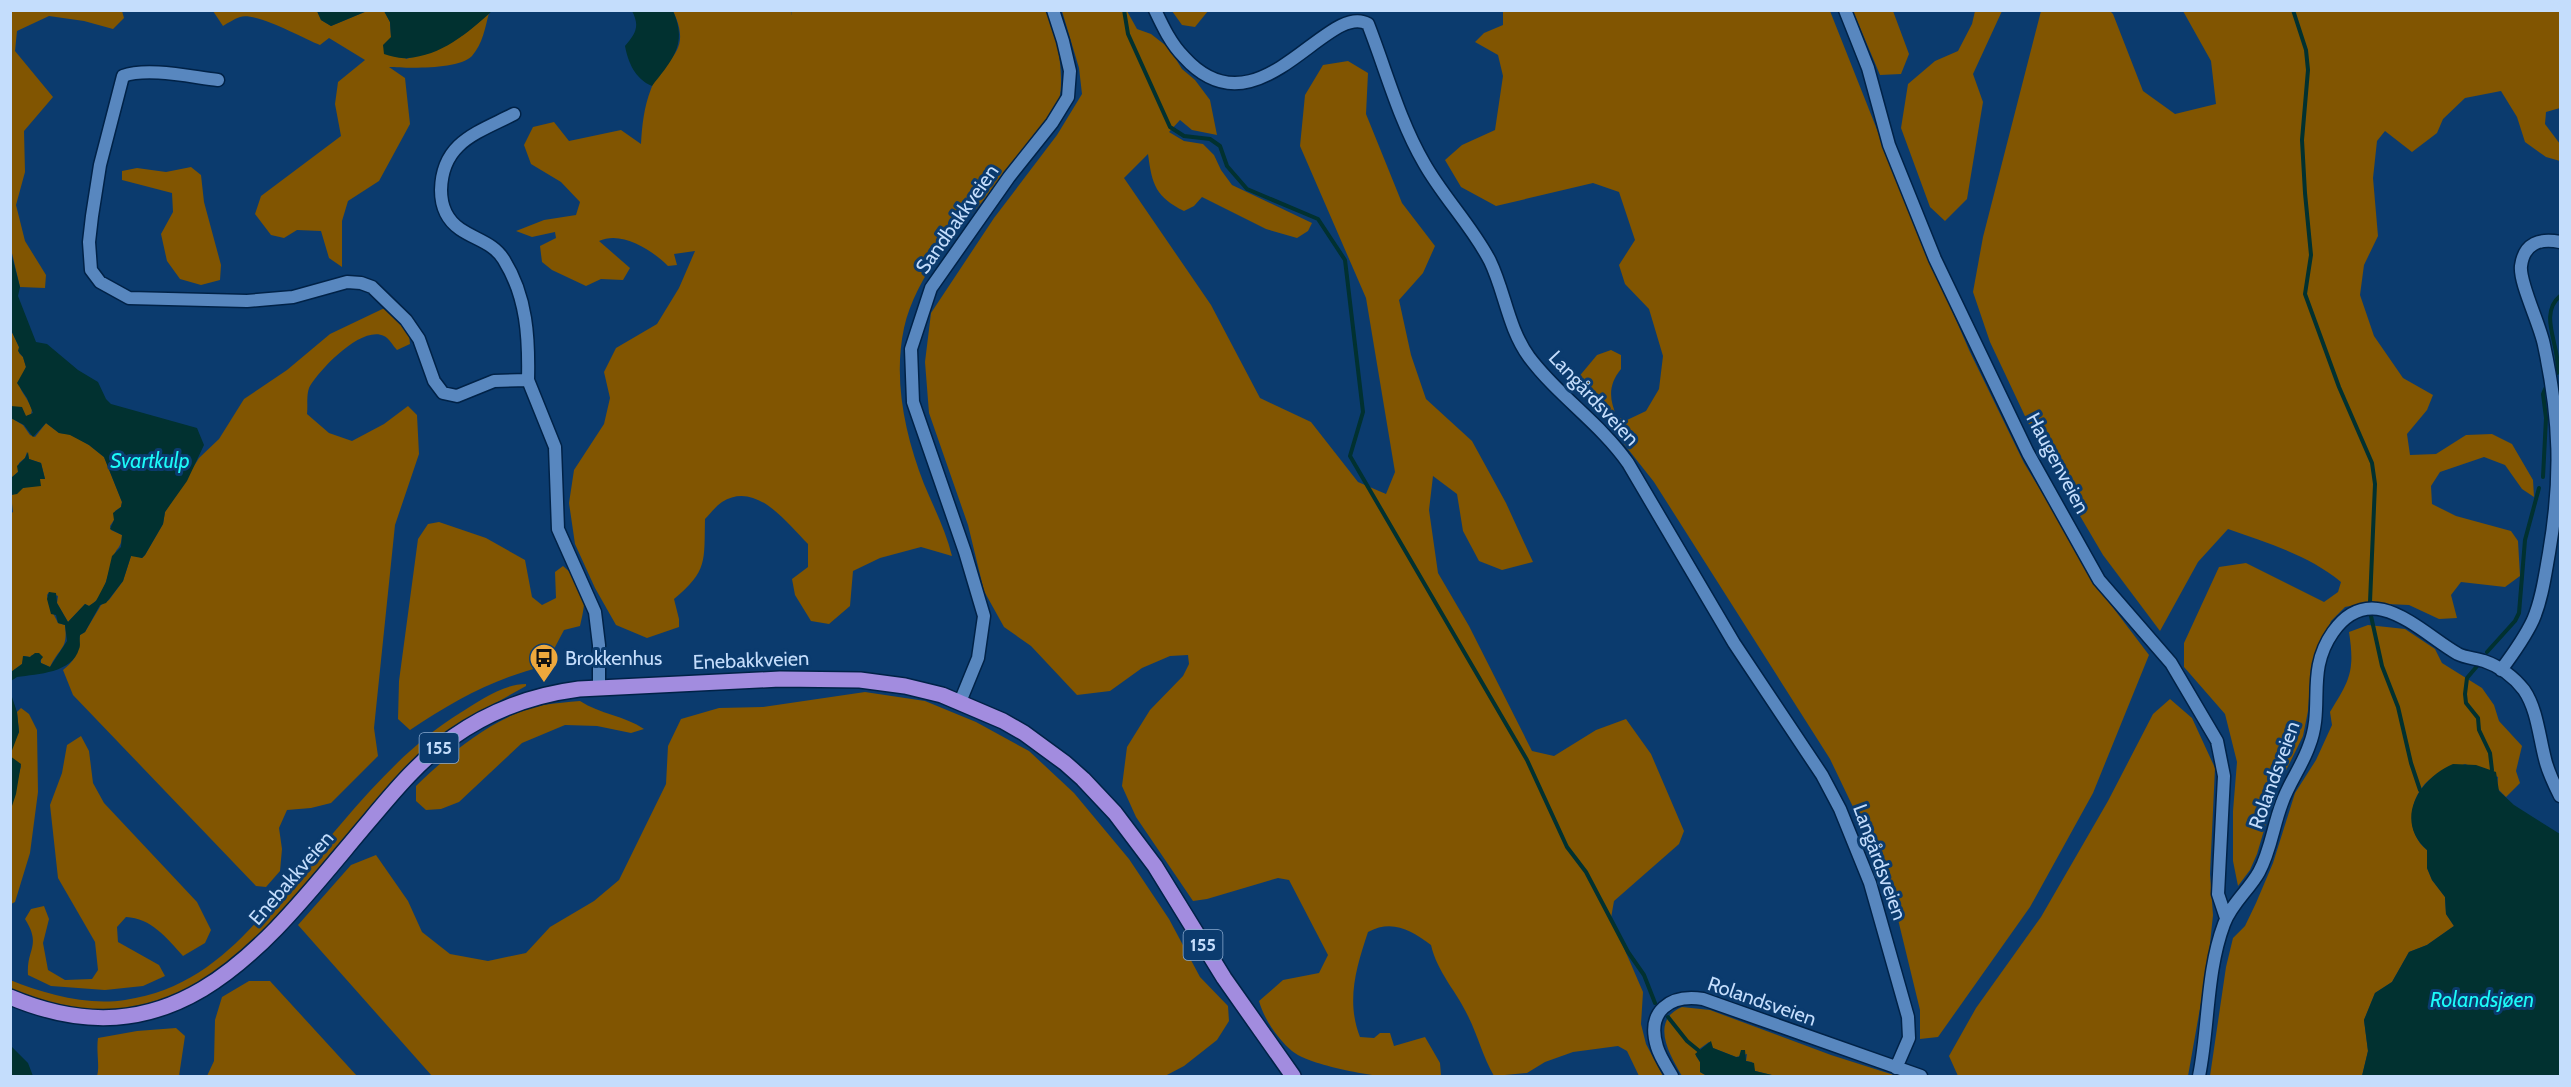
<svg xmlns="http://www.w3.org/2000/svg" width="2571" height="1087" font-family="Cabin,sans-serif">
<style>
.green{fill:#815501}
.water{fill:#013130}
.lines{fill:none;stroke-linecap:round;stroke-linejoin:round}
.stream{stroke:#013130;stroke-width:4}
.minor-casing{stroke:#002247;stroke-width:15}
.primary-casing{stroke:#002247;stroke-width:18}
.minor{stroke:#5887bf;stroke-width:12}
.primary{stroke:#a28cdf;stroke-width:15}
.labels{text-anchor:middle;stroke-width:6;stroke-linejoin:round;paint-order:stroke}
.shield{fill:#0b3b6e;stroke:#8cacd1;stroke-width:1.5}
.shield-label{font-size:18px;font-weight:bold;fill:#c4ddfc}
.street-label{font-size:20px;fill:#c4ddfc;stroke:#0b3b6e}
.poi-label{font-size:20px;fill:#c4ddfc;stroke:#0b3b6e;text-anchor:start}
.water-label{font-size:21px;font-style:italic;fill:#1cfaf8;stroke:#0b3b6e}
</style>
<rect width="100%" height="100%" fill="#0b3b6e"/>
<path class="green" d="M790,10L792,15L791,11L1046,10C1057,30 1065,77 1059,100C1056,111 1043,124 1037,134C995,197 921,253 904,328C893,380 905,435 924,484C934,508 946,531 952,556L921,547L880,558L853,571L850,606L829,624L811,621L795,595L792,579L808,567V544C787,523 756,480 722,502C716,506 710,514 705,519C704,561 708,571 674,599L679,619V627L647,638L616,625L595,588L575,544L569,503L574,470L604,424L610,398L604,372L616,348L657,324L679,288L695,251L674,254L677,265L668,266C653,251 622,230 599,241L630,268L623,280L601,279L586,286L552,270L542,262L540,246L556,238L555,232L532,237L516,231L544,220L576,215L580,202L561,182L531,164L524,145L533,127L554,122L569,141L621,130L641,144C642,125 644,107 651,89C663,57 694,55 673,11Z
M2109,10L2113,14L2143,91L2175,114L2216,104L2211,61L2183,11H2560V108L2546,112L2545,124L2560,144V161L2546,157L2525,142L2517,117L2501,91L2465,98L2443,119L2437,133L2412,152L2385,131L2377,141L2373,178L2378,236L2364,265L2360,295L2374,336L2403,378L2433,395L2427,410L2407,434L2410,455L2436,454L2466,435L2492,434L2512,444L2533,480L2534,497L2522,489L2505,465L2484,457L2440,472L2431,486L2432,504L2456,516L2511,531L2518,541L2520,576L2505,587L2461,582L2451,595L2457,618L2439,619L2409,605L2365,603L2345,607L2331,621L2311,669L2308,711L2303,736L2275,793L2257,854L2250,870L2238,886L2233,861V811L2237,762L2225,714L2184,667V643L2219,567L2246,563L2324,602L2338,592L2341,582C2309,555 2267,543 2228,529L2198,562L2160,631L2103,555L2040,448L1990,342L1973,292L1983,237L2041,11Z
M10,11H122L124,18L113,29L84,21L49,16L17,31L15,51L53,97L24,131L25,172L16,205L25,241L46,275L45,288L20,287L11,249Z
M213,11H317L321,20L331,26L367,11H384L390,22L391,37L406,59C444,48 461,40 489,13C485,28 483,43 472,56C458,70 408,68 389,67L405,78L410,124L379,181L348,201L342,221V267L329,258L321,231L297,230L284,238L271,235L255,214L261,196L341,136L335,104L338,82L365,60L329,38L320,45C302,38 257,12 240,17C234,19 228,23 223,26Z
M1062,11H1127L1137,29L1151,34L1169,48L1182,69L1195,80L1210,100L1217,135L1192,130L1180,120L1169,132L1184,141L1203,144L1214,155L1221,170L1232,185L1312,223L1308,231L1297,238L1266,229L1202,197L1194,206L1184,211C1156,197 1152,185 1148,154L1124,178L1211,305L1260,398L1311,422L1358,482L1386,494L1395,472L1366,298L1300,146L1305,95L1323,65L1348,61L1368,73L1366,114L1402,203L1435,246L1423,273L1399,300L1411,355L1426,399L1472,441L1506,503L1533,562L1502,570L1479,561L1463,531L1457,494L1433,476L1429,510L1438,573L1469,626L1532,751L1554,756L1596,730L1626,719L1651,754L1684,831L1679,844L1614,901L1611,918L1643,992L1641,1024L1646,1044L1663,1076H1639L1627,1051L1618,1046L1573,1052L1545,1062L1527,1073L1494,1076C1483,1057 1478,1036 1468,1016C1457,992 1437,972 1431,945C1411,930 1392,919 1368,932C1356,968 1346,1001 1360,1037L1374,1038L1380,1033H1390L1394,1046L1425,1037L1440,1063L1441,1075C1417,1086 1313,1069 1292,1051C1277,1038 1264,1019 1259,1001L1283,980L1319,973L1328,955L1289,880L1278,878L1207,899L1193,901L1136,817L1122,786L1127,747L1150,710L1183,676L1189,664L1188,655L1170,656L1142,668L1110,691L1077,695L1031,646L1004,627L984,591L968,525L929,413L925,362L931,313L994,218L1057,135L1082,94L1079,68Z
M1172,11H1208L1195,27L1182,25Z
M1503,11H1830L1918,233L1970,352L2024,463L2108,601L2149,655L2093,793L2030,907L1938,1037L1920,1039V1010L1895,907L1865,832L1830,759L1654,482L1605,420L1572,385L1597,355L1611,350L1621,355V369C1608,385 1609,399 1617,417L1627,420L1646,411L1659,389L1663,356L1649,309L1625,284L1619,265L1635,240L1619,192L1593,183L1496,206L1461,187L1445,160L1462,145L1495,130L1503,76L1498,55L1475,42L1484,33L1503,25Z
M1853,11H1893L1909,54L1901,74L1880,75Z
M1975,11H2002L1973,74L1983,102L1967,199L1945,221L1930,207L1901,128L1908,84L1935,61L1958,51L1972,24Z
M191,167L201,175L204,202L221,265L220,280L201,285L180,279L167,261L161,234L173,212L172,193L122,180V171L137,168L166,172Z
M395,303L407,316L410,344L397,350C393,346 389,338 384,336C362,325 321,368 310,386C306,393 308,406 307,414L329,433L352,441L384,424L408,406L417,415L419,454L395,525L374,728L378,756L331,803L311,808L287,810L279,828L282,849L280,871L266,887L256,886L73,695L63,670C78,658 77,652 80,635L85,632L101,605L109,600L123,581L131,556L134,555L142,558L145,555L163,524L165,512L199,458L219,439L244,399L287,370L330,334Z
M11,330L19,347V353L23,357L26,367C14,392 22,386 32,409L31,415L26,416L11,406Z
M11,418L23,425L30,435L35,437L46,423L59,433L70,434L89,445L104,457L122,502L121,507L115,511L114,520L110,526L111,530L122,535C121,550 117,546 114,556C108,571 105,598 89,606L85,604L68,622L57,603L58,596L49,592L47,595L49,605L58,623L65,625C68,650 60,646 50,667L41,663V659L32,655L30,657L24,656L22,664L11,672L10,514L13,512L11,495C17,494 17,491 23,488C28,486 34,486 40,482V478L45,479L41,463L29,459L27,452L25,458L19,463L18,472L11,478Z
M439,522L486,538L525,560L532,597L542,605L556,598L555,572L563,566C587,586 587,597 580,626L564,630L545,666C492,679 454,701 410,730L398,719L399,681L418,539L428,524Z
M2368,625L2405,629L2435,649L2442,663L2482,688L2494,705L2499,721L2522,746L2516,771L2520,783L2506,797L2497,788L2498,777L2465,764C2456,768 2442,770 2434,776C2409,793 2403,831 2427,850V868L2432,880L2445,897L2446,914L2454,926L2427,945L2409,952L2392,982L2375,993L2364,1020L2368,1051L2362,1076H2210L2226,967L2233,938L2245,926L2256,903L2273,863L2295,793L2316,760L2332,725L2330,712C2350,680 2355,671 2349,632Z
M526,684V686L476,714L431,744L406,769L269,926C251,945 231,964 210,978C155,1015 68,1021 11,988L10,980C45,994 87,1006 125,1000C200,989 242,940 288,886C341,826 392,755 460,713C479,701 503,684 526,684Z
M865,692L925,701L976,722L1029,751L1074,793L1129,859L1169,919L1200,977L1228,1006L1229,1021L1217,1040L1184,1066L1165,1076H432L298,925L351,865L376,855L408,901L422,932L450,954L488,961L526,953L550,927L594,901L619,880L666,784L668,746L681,719L719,708L763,707Z
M2170,699L2192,718L2215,768L2210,874L2213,915L2208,963L2188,1076H1958L1949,1056L1976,1008L2041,917L2108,801L2153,714Z
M580,701C600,714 625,716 644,729L631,733L597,726L565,725L522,743L459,802L441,809L426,810L416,801V786C450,753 495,715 543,705C555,703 568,702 580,701Z
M21,708L29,714L37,730L38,792L30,853L15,902L11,904L10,809L21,766L11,758V748L19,732L17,712Z
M81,736L89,751L93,783L104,803L197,902L211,930L205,943L183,956C167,938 151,918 126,917L117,927L118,942L159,965L165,976L143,986L105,990L51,986L28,975C26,949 42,946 25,919L31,909L44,906L49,919L43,943L48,970L65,980L92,979L98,970L95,942L58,878L50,805L62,773L67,745Z
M249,981H270L357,1076H207L214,1061L215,1020L222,997Z
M1682,1007L1710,1010L1831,1055L1897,1076H1776L1755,1071L1752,1062L1746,1061L1747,1054L1736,1057L1713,1048L1709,1042L1698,1050L1696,1056L1700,1062V1072L1707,1076H1682C1670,1055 1649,1021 1682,1007Z
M176,1028L185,1036L179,1076H97C100,1066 96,1052 98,1038L137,1031Z"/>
<path class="water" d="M317,11H367L331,26L321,20Z
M384,11H492C468,33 441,56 407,58C400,59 391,56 384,54L383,45L391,37L390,22Z
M632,11H673C688,44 672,60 652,86C635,79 628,62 625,46C636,33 640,26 632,11Z
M10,249L20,287L18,296L36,342L47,344L78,370L98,382L106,399L111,404L197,428L204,445L187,481L165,512L163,524L145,555L142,558L131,556L123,581L106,603L100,605L85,632L80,635C79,640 81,645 79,649C72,673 38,674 17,677L11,681V672L22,664L23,656L30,657L35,653H39L43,657L40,661L41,663L50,667L67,641L65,625L58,623L56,615L51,614L47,599L49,592L56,593L57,603L68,622L85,604L89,606L96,601L106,582L112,556L121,547L122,535L110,529L114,520L113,513L121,507L122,502L104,457L89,445L70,435L59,433L46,423L33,437L24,425L11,418V406L22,407L26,416L33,413L27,398L17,383L26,367L23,357L18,351L19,347L11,330Z
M28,452L29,459L41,463L45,479H40L41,486L23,488L17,494L11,495V478L18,472L17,466L25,458Z
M11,694L17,712L19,732L11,753Z
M10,756L21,764L16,794L11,809Z
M2453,764L2476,765L2496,772L2499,791L2514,805L2560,834V1076H2362L2368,1051L2364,1020L2375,993L2392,982L2409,952L2427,945L2454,926L2446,914L2445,897L2432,880L2427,868V850C2394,821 2418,779 2453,764Z
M1711,1041L1713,1048L1736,1057H1739L1741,1050H1745L1746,1061L1754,1063L1755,1071L1776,1076H1707L1700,1072V1062L1695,1054Z
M11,1046L28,1063L33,1076H11Z"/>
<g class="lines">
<path class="stream" d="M1124,10L1128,34L1170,127L1184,136L1210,139L1220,146L1227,166L1247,189L1318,219L1345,260L1363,412L1350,456L1527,760L1567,847L1586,872L1628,952L1644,975L1655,1003
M2293,10L2306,50L2308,70L2302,140L2305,193L2311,255L2305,294L2339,387L2372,463L2375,484L2370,602
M2557,373C2562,349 2537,315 2560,296
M2543,477L2546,418L2543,394L2546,387
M2371,616L2382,666L2398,707L2411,763L2420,790
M2487,652L2515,621L2519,613L2525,540L2539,488
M2478,665L2467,678L2465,694L2466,703L2478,718L2479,730L2490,753L2492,770
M1668,1017L1687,1041L1698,1050"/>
<g class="minor-casing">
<path id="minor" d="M1155,10C1163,27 1171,44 1184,57C1258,139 1327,0 1368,24C1386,70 1399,120 1424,163C1443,197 1472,226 1490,261C1505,292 1508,328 1529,357C1558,396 1600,423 1628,463L1734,643L1822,775L1840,809L1870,883L1908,1017L1909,1038L1896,1068
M1845,10L1868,68L1889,145L1935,259L2028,453L2099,580L2171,663L2217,741L2224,776L2218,894L2226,918
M218,80C191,77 148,67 123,76L100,165L92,216L89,242L91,270L100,282L129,298L247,301L293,297L347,282L361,283L372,287L406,320L419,339L434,381L443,393L457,396L494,381L528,380L555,447L558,529L595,612L599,645V688
M514,114C477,133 442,142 441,190C441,206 447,220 460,229C476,240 494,243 504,260C527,297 529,338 528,380
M2501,670C2513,654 2525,637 2533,620C2542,599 2545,575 2549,553C2562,477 2560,420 2544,345C2540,324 2519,283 2521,266C2524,243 2540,238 2560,242
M960,702L978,658L984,616L965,552L913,402L911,349L931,288L1009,177L1052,123L1068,97L1070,71L1063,41L1053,10
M1672,1076C1667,1067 1660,1057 1657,1047C1646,1011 1670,994 1703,999L1921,1076
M2199,1076C2209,1027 2206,972 2224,924C2231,904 2249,890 2259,872C2271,850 2273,826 2282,803C2289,783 2302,766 2309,746C2325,706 2305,672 2333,632C2372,577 2421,633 2458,654C2466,658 2475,658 2484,661C2499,666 2514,677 2524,690C2537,709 2539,736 2545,759C2548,772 2554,784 2560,796"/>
</g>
<g class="primary-casing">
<path id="primary" d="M10,997C183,1070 272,935 370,820C395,790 421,759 453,737C491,710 533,695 579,689L780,679L860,680L905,686L942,695L1003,721L1024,733L1065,763L1083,779L1115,813L1155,866L1224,978L1293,1076"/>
</g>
<use href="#minor" class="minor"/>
<use href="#primary" class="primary"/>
</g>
<defs>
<g id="bus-pin" transform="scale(1.5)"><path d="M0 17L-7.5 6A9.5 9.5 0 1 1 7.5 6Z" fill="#eea83c" stroke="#0b3b6e"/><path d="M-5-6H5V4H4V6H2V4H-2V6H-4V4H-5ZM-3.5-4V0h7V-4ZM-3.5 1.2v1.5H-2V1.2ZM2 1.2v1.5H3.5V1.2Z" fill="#111"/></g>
</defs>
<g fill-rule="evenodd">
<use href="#bus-pin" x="544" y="658"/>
</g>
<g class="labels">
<g class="shield">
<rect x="419.5" y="733" width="39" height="30" rx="4.5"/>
<rect x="1183.5" y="930" width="39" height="30" rx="4.5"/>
</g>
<g class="shield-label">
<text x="439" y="754">155</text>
<text x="1203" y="951">155</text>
</g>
<g class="street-label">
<text transform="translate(957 219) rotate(-55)" y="7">Sandbakkveien</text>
<text transform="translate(1594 398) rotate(47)" y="7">Langårdsveien</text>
<text transform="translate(2058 463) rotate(62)" y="7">Haugenveien</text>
<text transform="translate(751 660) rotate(-2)" y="7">Enebakkveien</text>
<text transform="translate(2274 775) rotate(-70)" y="7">Rolandsveien</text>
<text transform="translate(1880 862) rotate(70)" y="7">Langårdsveien</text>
<text transform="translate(291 878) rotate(-49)" y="7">Enebakkveien</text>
<text transform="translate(1762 1001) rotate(19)" y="7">Rolandsveien</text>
</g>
<g class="poi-label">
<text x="565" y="665">Brokkenhus</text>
</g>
<g class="water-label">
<text x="150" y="468">Svartkulp</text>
<text x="2482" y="1007">Rolandsjøen</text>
</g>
</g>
<rect width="2571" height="1087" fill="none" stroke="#c4ddfc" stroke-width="24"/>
</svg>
